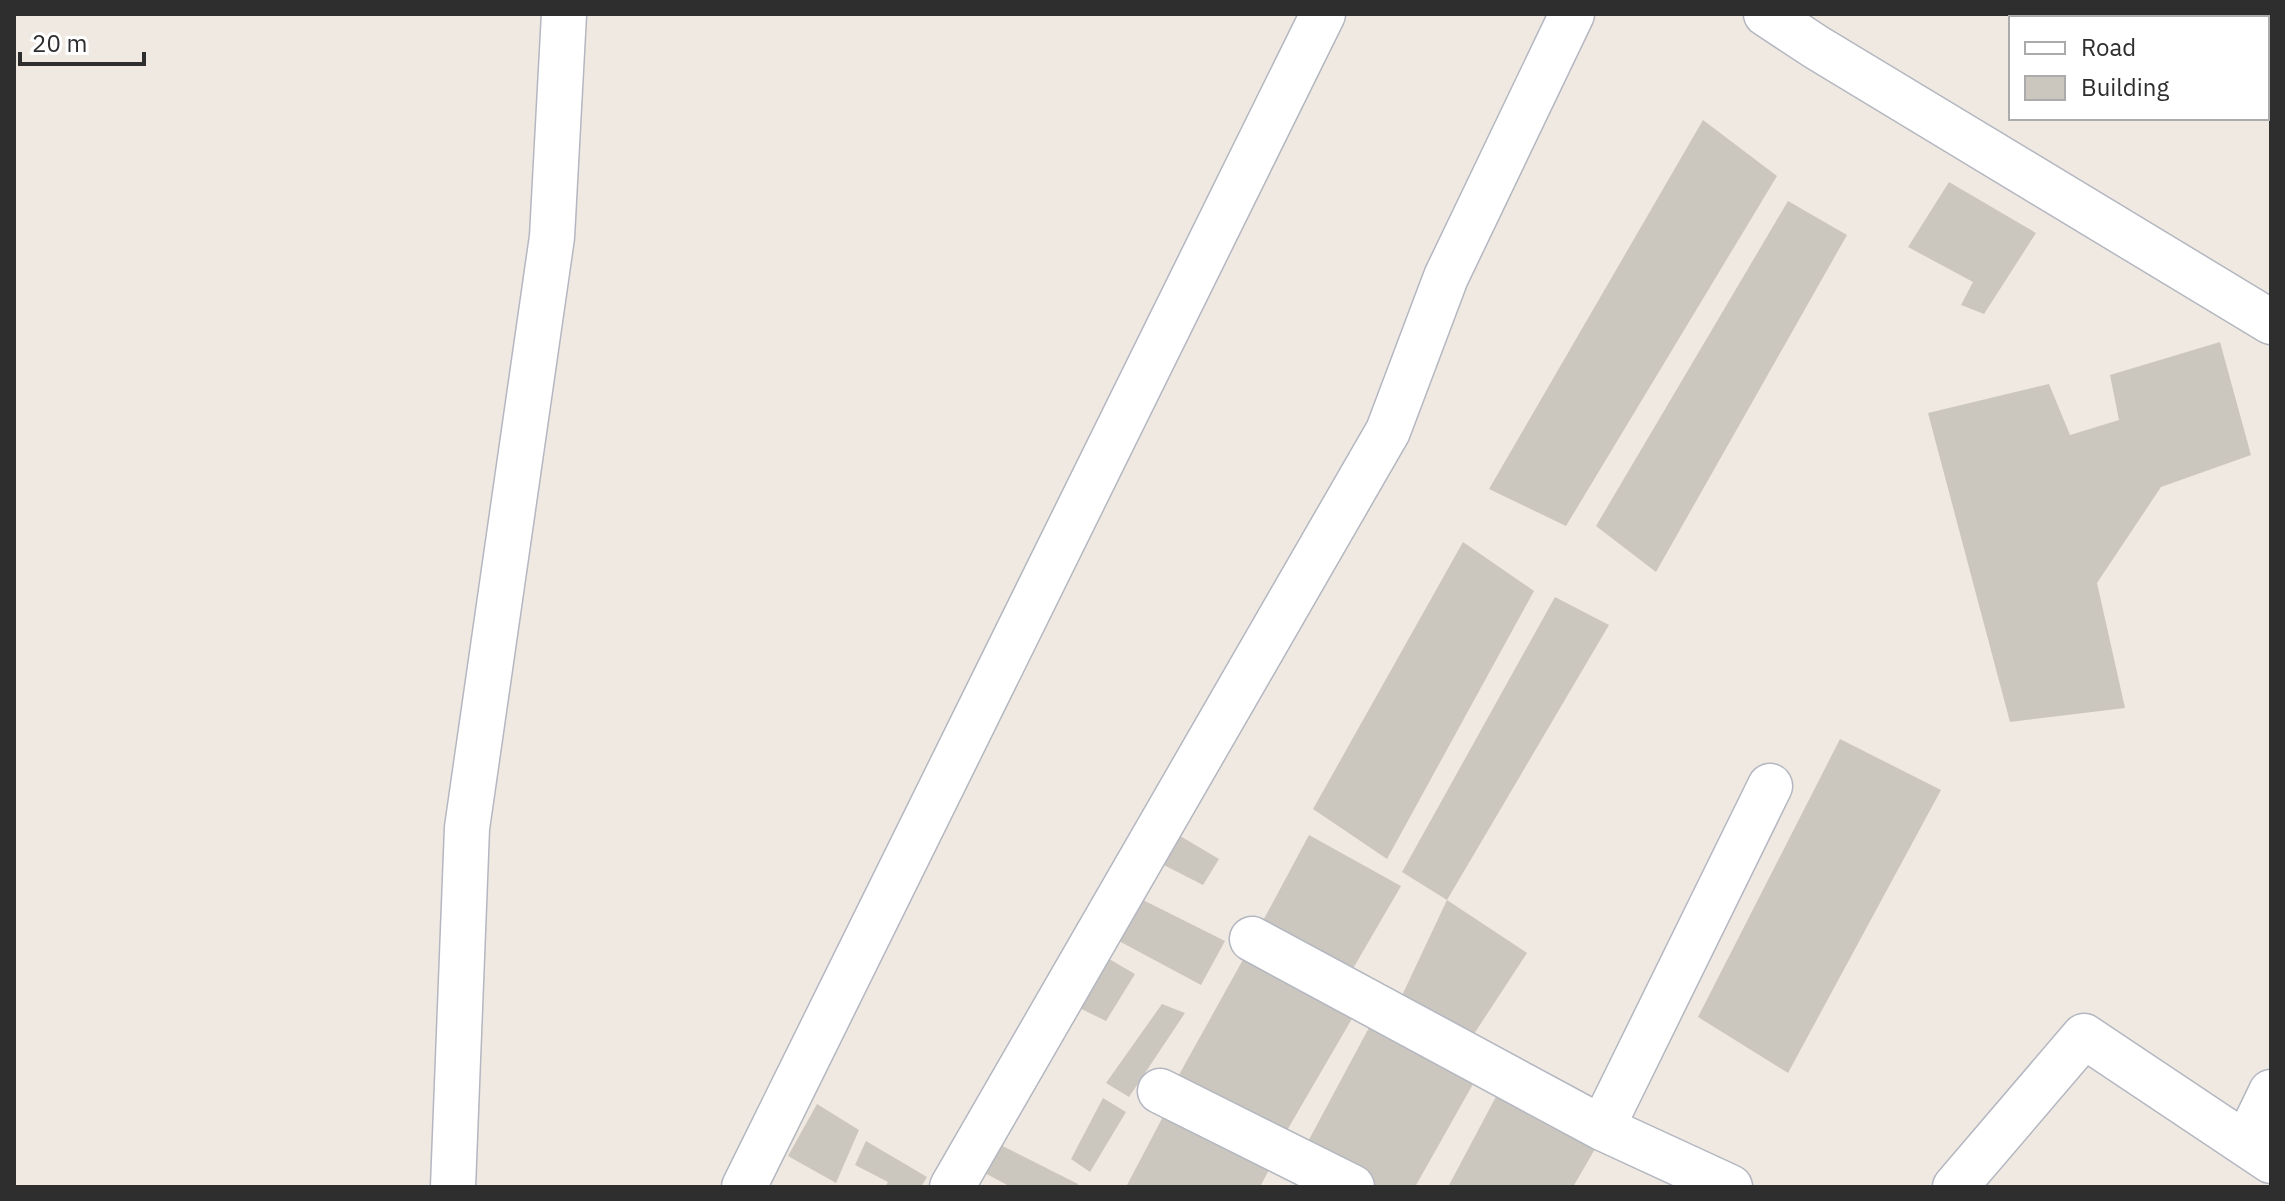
<svg xmlns="http://www.w3.org/2000/svg" width="2285" height="1201" font-family="'IBM Plex Sans',sans-serif">
<style>
.building{fill:#cbc7bf}
.lines{fill:none;stroke-linecap:round;stroke-linejoin:round}
.minor-casing{stroke:#b4b7c1;stroke-width:47}
.minor{stroke:#fff;stroke-width:44}
</style>
<rect width="100%" height="100%" fill="#efe9e1"/>
<path class="building" d="M1703,120L1777,176L1566,526L1489,489Z
M1949,182L2036,233L1984,314L1961,305L1973,282L1908,247Z
M1788,201L1847,235L1656,572L1596,526Z
M2220,342L2251,455L2161,487L2097,583L2125,708L2010,722L1928,413L2049,384L2070,435L2119,420L2110,375Z
M1463,542L1534,591L1387,859L1313,809Z
M1555,597L1609,625L1447,900L1402,872Z
M1840,739L1941,790L1788,1073L1698,1017Z
M1170,830L1219,859L1203,885L1154,860Z
M1309,835L1401,886L1351,972L1258,930Z
M1125,891L1225,941L1201,985L1104,933Z
M1447,900L1527,953L1472,1037L1398,1004Z
M1092,949L1135,974L1106,1021L1063,1000Z
M1245,956L1322,1003L1353,1017L1282,1139L1175,1082Z
M1162,1004L1185,1013L1129,1097L1106,1083Z
M1372,1022L1477,1077L1415,1187H1376L1304,1149Z
M1499,1091L1595,1149L1573,1187H1448Z
M1103,1098L1126,1112L1090,1172L1071,1159Z
M817,1104L859,1130L836,1183L788,1156Z
M1167,1109L1272,1164L1260,1187H1126Z
M979,1134L1078,1184L1077,1187H1011L966,1163Z
M866,1141L927,1177L921,1187H885L888,1182L855,1165Z"/>
<g class="lines">
<g class="minor-casing">
<path id="minor" d="M1766,14L1816,47L2271,322
M1252,939L1602,1128
M1160,1091L1352,1187
M2246,1144L2271,1092
M453,1187L467,828L552,237L564,14
M744,1187L1323,14
M952,1187L1388,431L1446,277L1572,14
M1730,1187L1602,1128L1770,786
M1955,1187L2084,1036L2271,1161"/>
</g>
<use href="#minor" class="minor"/>
</g>
<rect width="2285" height="1201" fill="none" stroke="#2e2e2e" stroke-width="32"/>
<rect x="2009" y="16" width="260" height="104" fill="#ffffff" stroke="#ababab" stroke-width="2"/>
<rect x="2025" y="42" width="40" height="12" fill="#ffffff" stroke="#ababab" stroke-width="2"/>
<text x="2081" y="56" font-size="24" fill="#2e2e2e">Road</text>
<rect x="2025" y="76" width="40" height="24" fill="#cbc7bf" stroke="#ababab" stroke-width="2"/>
<text x="2081" y="96" font-size="24" fill="#2e2e2e">Building</text>
<path d="M20 52v12h124v-12" fill="none" stroke="#2e2e2e" stroke-width="4"/>
<text x="32" y="52" font-size="24" fill="#2e2e2e" stroke="#ffffff" stroke-width="6" paint-order="stroke">20 m</text>
</svg>
